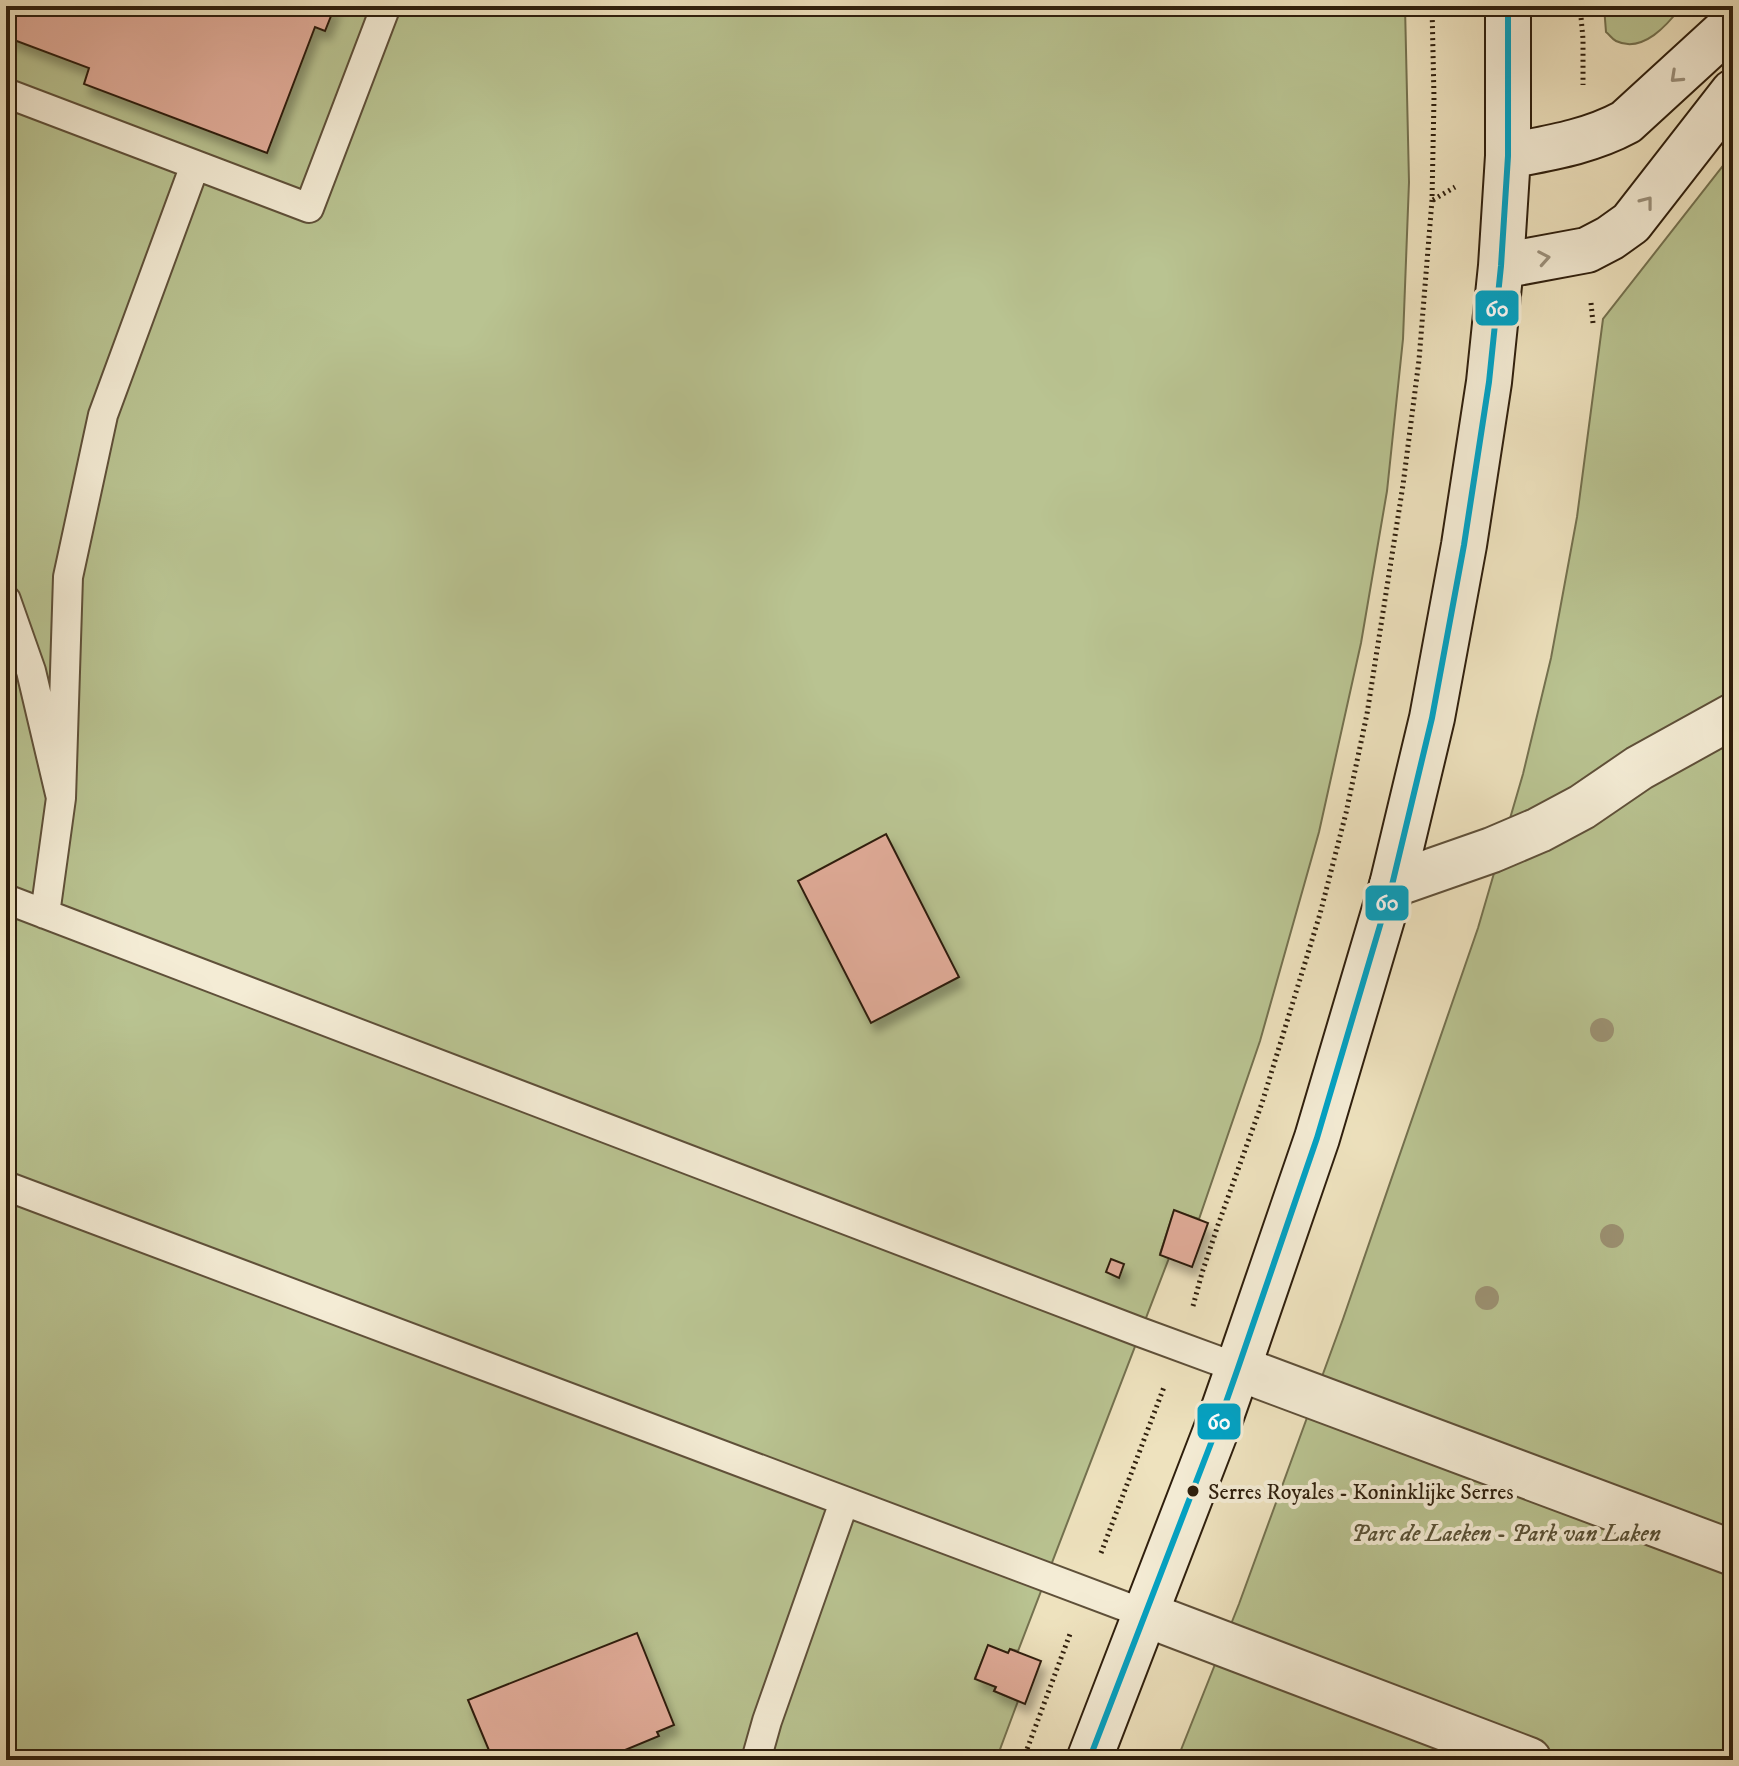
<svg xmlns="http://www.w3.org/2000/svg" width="1739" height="1766" font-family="'IM FELL DW Pica',serif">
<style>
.green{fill:#b9c391;stroke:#74714f;stroke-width:2}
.building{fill:#e0ab98;stroke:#2f1f0d;stroke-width:2;filter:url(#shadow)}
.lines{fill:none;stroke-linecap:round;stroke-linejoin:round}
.lane-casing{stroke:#5f5039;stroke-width:32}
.street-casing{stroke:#5f5039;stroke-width:48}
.secondary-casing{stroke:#2f1f0d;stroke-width:48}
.path{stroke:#2f1f0d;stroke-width:5;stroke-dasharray:2 4;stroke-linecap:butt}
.lane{stroke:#f4ecd5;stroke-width:28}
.street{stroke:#f4ecd5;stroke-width:44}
.secondary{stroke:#f4ecd5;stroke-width:44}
.bus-1-casing{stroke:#f4ecd5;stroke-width:12}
.bus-1{stroke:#02a2c4;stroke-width:6}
.tree{fill:#9c9273}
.oneway{stroke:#9b907b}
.bus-dot{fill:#2f1f0d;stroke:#f4ecd5;stroke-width:3}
.labels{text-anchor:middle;stroke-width:8;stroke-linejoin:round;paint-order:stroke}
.bus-label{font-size:22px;fill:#2f1f0d;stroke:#f4ecd5;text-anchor:start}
.park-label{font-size:24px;font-style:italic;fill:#585035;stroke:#f4ecd5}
.line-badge{stroke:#f4ecd5;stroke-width:3}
.badge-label{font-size:22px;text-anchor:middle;font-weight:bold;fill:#fff}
</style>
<defs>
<filter id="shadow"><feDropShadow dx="5" dy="9" stdDeviation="4" flood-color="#0004"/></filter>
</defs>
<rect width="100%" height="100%" fill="#eee2be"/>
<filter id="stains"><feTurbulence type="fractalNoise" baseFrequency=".0025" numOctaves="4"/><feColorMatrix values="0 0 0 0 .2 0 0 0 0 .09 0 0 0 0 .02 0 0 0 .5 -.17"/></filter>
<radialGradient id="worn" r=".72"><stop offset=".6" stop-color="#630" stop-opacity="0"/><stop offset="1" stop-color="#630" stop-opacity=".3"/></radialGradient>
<path class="green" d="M6,6H1405L1409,182L1403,339L1387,491L1361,643L1319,832L1260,1041L1199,1219L1174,1211L1160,1254L1169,1258L1018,1651L1010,1649L1008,1653L988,1646L975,1678L996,1687L994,1691L1018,1701L996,1760H6Z
M1604,6H1682C1668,24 1643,54 1616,41C1612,39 1610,35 1606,32Z
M1733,153V1760H1177L1239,1604L1343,1319L1478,928L1523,774L1551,658L1577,517L1603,319Z"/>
<path class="building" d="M6,6H335L325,31L315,27L267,153L84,84L89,68L6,37Z
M886,834L959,977L871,1023L798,881Z
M1174,1210L1208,1223L1192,1267L1160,1255Z
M1111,1259L1124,1264L1119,1278L1106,1272Z
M637,1633L674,1725L657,1732L659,1736L601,1760H493L468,1700Z
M988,1645L1008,1653L1010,1649L1041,1661L1025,1704L994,1691L996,1687L975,1679Z"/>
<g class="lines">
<g class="lane-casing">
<path id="lane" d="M6,93L309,208L386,6
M6,600L31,671L61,798L45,914
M61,798L68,577L103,415L195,165
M6,899L1140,1332L1238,1368
M6,1186L1145,1614
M756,1760L767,1721L844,1502"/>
</g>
<g class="street-casing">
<path id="street" d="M1392,885L1492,850L1539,830L1582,807L1639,768L1733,716
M1238,1368L1733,1553
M1145,1614L1529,1760"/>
</g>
<g class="secondary-casing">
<path id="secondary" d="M1508,156C1549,148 1589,142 1626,122L1733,24
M1501,266L1587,250L1610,238L1631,223L1733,92
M1089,1760L1218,1425L1238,1368L1317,1138L1392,885L1432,718L1464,545L1489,382L1501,266L1508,156V6"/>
</g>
<path class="path" d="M1580,6L1583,39V85
M1433,200L1455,187
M1591,303L1593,323
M1193,1306L1202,1273L1218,1225L1262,1103L1320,914L1346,813L1367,714L1403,485L1419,360L1432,200L1434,98L1432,6
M1101,1553L1164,1387
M1023,1760L1070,1634"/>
<use href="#lane" class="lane"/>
<use href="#street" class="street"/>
<use href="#secondary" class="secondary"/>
<g class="bus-1-casing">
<path id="bus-1" d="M1089,1760L1218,1425L1238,1368L1317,1138L1392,885L1432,718L1464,545L1489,382L1501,266L1508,156V6"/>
</g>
<use href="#bus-1" class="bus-1"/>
</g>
<g class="tree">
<circle cx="1602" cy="1030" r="12"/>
<circle cx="1612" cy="1236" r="12"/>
<circle cx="1487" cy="1298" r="12"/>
</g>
<defs><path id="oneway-chevron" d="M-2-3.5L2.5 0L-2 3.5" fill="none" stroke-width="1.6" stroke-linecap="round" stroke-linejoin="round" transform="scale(2)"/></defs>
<g class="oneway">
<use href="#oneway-chevron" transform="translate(1676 77) rotate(137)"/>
<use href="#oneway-chevron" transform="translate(1647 202) rotate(-52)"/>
<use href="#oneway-chevron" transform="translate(1544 258) rotate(-10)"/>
</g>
<circle class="bus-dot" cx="1193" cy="1491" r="7"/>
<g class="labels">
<g class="bus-label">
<text x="1208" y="1499">Serres Royales - Koninklijke Serres</text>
</g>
<g class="park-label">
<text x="1506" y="1541">Parc de Laeken - Park van Laken</text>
</g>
</g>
<g class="line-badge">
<rect x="1474" y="289" width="46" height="38" rx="8" fill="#02a2c4"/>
<rect x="1364" y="884" width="46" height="38" rx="8" fill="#02a2c4"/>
<rect x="1196" y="1402" width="46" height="39" rx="8" fill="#02a2c4"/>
</g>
<g class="badge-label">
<text x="1497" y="316">60</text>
<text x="1387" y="910">60</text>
<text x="1219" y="1429">60</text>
</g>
<rect width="1739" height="1766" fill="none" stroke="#eee2be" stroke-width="32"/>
<rect x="8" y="8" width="1723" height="1750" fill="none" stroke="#2f1f0d" stroke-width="4"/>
<rect x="16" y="16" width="1707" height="1734" fill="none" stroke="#2f1f0d" stroke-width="2"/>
<rect width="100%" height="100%" filter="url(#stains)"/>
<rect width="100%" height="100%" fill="url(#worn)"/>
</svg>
